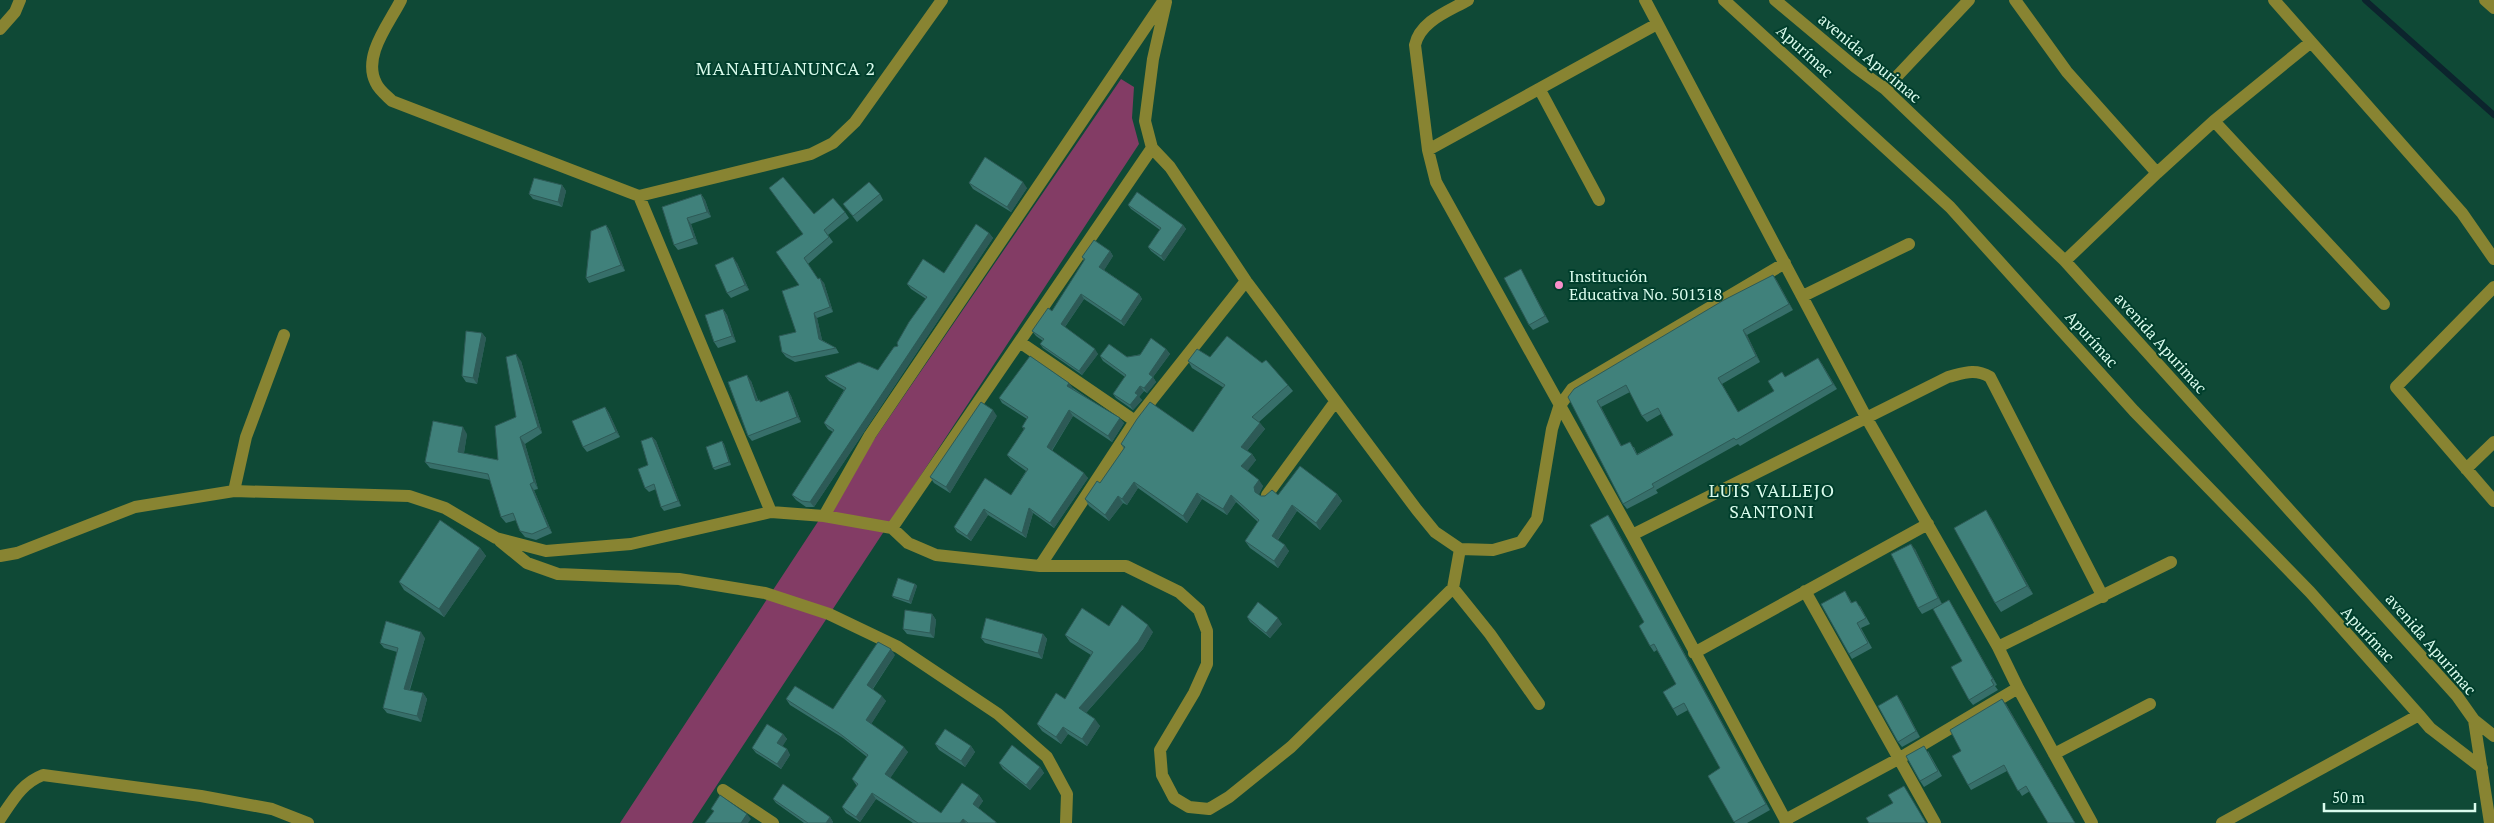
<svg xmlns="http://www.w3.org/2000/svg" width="2494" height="823" font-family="'PT Serif',serif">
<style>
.green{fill:#833c65}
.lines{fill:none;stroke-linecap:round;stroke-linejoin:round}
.stream{stroke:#0c242d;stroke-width:6}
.minor{stroke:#888432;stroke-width:12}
.wall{fill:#376f6a;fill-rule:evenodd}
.shaded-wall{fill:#2d5a56}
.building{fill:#40817b;stroke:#2d5a56;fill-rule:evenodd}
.poi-dot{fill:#f98fca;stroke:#003e2c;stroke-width:2}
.labels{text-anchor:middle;stroke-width:4;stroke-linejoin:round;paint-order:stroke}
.street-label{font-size:16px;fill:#dafced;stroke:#003e2c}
.poi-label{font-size:16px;fill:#dafced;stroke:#003e2c;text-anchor:start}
.neighbourhood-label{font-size:18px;letter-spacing:1px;fill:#dafced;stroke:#003e2c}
</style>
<rect width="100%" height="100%" fill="#0f4936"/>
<path class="green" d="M1121,79L1134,87L1132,118L1139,144L692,823H620L819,520Z"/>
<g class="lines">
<path class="stream" d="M2365,0L2494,115"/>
<path class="minor" d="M401,0C389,24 362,56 376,83C379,90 387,96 392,101L639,196L811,154L833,143L855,122L942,0
M1468,0C1449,11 1420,21 1415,45L1428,150L1436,182L1632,535L1787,823
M1645,0L1866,417L1998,647L2018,688L2092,823
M1724,0L1950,207L2134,411L2310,592L2419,715
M1775,0L1855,67L1885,89L2065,261L2457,696L2474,720L2494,736
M2015,0L2067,72L2157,173L2065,261
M2274,0L2462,213L2494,259
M2485,0L2494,8
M1166,2L1153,59L1145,121L1152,148L1170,167L1246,281L1417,510L1435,532L1460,549L1493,550L1521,542L1537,519L1552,429L1559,407L1572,389L1785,263
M0,29L15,12L20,0
M1885,89L1969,0
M1540,90L1599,200
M2214,121L2384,304
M1428,150L1657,24
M2157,173L2214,121L2311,42
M639,196L771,512
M2494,287L2396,387L2494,501
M1803,296L1909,244
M1021,343L1135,421
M2466,469L2494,442
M234,491L246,437L284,335
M1267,495L1335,402
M824,516L892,528L908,543L936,555L1040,566H1126L1179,592L1199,610L1207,631V664L1194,693L1160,750L1162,775L1174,798L1189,807L1209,809L1229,797L1291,747L1453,588L1460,549
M892,528L1152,148
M1632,535L1948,377C1964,373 1975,368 1990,377L2103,597
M500,541L527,563L558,574L679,579L765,593L829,614L898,647L998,714L1047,757L1067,794L1066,823
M0,556L17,553L135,507L234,491L409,496L445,508L496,538L546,551L631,544L771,512L824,516L870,435L1164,0
M1040,566L1135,421L1246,281
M1453,588L1490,634L1539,704
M1805,591L1935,823
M1998,647L2171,562
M1694,653L1928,524
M2474,720L2490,823
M2054,754L2150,704
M723,790L773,823
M0,819C13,800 22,783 43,775L201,796L272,809L308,823
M1785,820L1900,758L2018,688
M2222,823L2419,715L2430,728L2482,768"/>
</g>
<path class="wall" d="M969,183L1027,188L1011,212L973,189Z
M562,185L566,191L562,207L533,199L529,194Z
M701,194L705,200L711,217L691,224L698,244L678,250L674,245L662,207Z
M880,194L883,200L857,222L843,204Z
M1128,205L1183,225L1186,229L1164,261L1151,251L1148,247L1160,230L1131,209Z
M845,212L849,218L828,235L833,242L808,264L818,279L824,283L833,312L817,318L822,340L836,348L839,353L795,362L786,357L782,352L796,332L803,234L814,214Z
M606,225L610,231L625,271L589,283L586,278Z
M989,233L993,238L814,507H806L796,500L792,495L833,432L828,429L824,423L844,390L829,381L825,376L878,370L898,346L926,299L911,289L907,284L944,273Z
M1110,251L1113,256L1104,270L1139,294L1142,299L1124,326L1084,299L1065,327L1098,354L1082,375L1043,348L1040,344L1043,341L1036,336L1032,331L1052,311L1084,261L1082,257Z
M737,263L749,290L731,298L727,293Z
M1524,275L1549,322L1533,330L1529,325Z
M1773,275L1777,281L1793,310L1747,335L1760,362L1722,384L1738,412L1774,391L1785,377L1822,364L1837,389L1740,446L1738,444L1688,472L1656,490L1658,493L1627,509L1623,504L1574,389ZM1630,392L1642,416L1647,422L1661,414L1673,435L1637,454L1634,447L1621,446L1601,407Z
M723,309L727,315L736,342L718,348L714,342Z
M482,333L486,338L477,384L466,382L462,376Z
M1166,349L1170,354L1153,377L1156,382L1147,393L1144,391L1139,397L1142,400L1133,410L1116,398L1113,394L1125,377L1103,361L1100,356L1127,357Z
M1210,357L1288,385L1293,391L1259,422L1265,429L1247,451L1252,454L1256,460L1247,471L1263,486L1259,494V495L1261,496L1278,495L1337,494L1342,501L1320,530L1297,511L1278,540L1289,551L1278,568L1250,548L1245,541L1258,522L1236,502L1227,515L1202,499L1187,523L1138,488L1127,505L1123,503L1109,521L1089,506L1085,499L1100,483L1124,449L1121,444L1193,432L1224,388L1192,368L1188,361Z
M521,361L542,433L525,444L538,489L534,490L552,533L536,540L525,537L520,531L516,520L506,523L501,517L490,480L430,468L425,462L467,434L464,453L498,460L516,417Z
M751,381L758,400L761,402L788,391L791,396L801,422L752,441L748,436Z
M1073,388L1124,423L1112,442L1073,416L1052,451L1088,478L1054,528L1033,513L1026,538L988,515L971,541L957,532L954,527L1011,495L1026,471L1011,460L1007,455L1024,429L1022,427L1027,419L1002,403L999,398Z
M605,407L609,413L620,437L587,452L583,447Z
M997,416L950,493L934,483L930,477Z
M652,437L656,441L681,506L664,511L661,507L656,489L649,492L645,488Z
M722,441L724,444L731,465L715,470L713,468Z
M1608,515L1612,521L1770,810L1747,823H1735L1708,776L1720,768L1688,710L1677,716L1673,709L1676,684L1657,650L1654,652L1650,646L1644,622Z
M1991,518L2033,594L2001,612L1995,603Z
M480,548L486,556L444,617L404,590L399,582Z
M1915,549L1942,604L1949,600L1952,605L1997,685L1995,686L1998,690L1973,705L1969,700L1962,661L1942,604L1922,614L1918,608Z
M915,584L917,586L911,604L894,598L892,596Z
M1848,596L1852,603L1860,606L1870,624L1861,628L1872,648L1852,659L1849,654Z
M932,614L936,620L934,638L907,634L903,629Z
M1247,617L1282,624L1270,638L1250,622Z
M1109,626L1153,632L1143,649L1086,713L1100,726L1087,746L1068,734L1061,744L1042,731L1037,724L1065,699L1091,655L1070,642L1065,635Z
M1043,634L1047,639L1042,659L985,643L981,638Z
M425,638L410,690L423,693L427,699L421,722L387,713L383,708L397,652L384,648L380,643Z
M895,655L873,689L886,701L871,724L908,752L890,778L941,813L979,795L983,801L978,808L997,823H913L876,799L860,822L846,813L842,807L857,786L852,779L867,757L843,738L790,705L786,699L833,709Z
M1901,701L1920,737L1902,747L1898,742Z
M2006,704L2075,823H2048L2030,791L2022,796L2007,771L1971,790L1968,785L1961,751Z
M783,734L787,739L782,746L787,749L790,755L781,769L756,753L752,748Z
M935,744L971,746L975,752L965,767L939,750Z
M1928,751L1942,776L1924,787L1920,781Z
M999,763L1040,767L1044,773L1030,790L1003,769Z
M773,799L830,817L833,822L832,823H804L776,803Z"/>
<path class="shaded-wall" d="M1023,182L1027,188L1011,212L1007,207Z
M562,185L566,191L562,207L558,202Z
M701,194L705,200L711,217L707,212Z
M687,218L691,224L698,244L694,238Z
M606,225L610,231L625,271L621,265Z
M1183,225L1186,229L1164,261L1161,256Z
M989,233L993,238L814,507L810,502Z
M1110,251L1113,256L1103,272L1099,267Z
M733,257L737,263L749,290L745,285Z
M1521,269L1524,275L1549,322L1545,316Z
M1773,275L1777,281L1793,310L1789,304Z
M820,278L824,283L833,312L830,307Z
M1081,294L1084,299L1064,328L1061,324Z
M1139,294L1142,299L1124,326L1121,321Z
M723,309L727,315L736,342L732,336Z
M814,313L817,318L823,344L819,339Z
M1743,330L1747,335L1760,362L1756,356Z
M482,333L486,338L477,384L473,378Z
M1095,349L1098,354L1082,375L1079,371Z
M1166,349L1170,354L1153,377L1156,382L1147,393L1144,388L1149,374Z
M516,354L521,361L542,433L538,427Z
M1818,358L1822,364L1837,389L1833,384Z
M747,375L751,381L760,407L756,401Z
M1718,378L1722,384L1742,418L1738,412Z
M1069,383L1073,388L1071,391L1067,386Z
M1140,386L1144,391L1139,397L1142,400L1133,410L1130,405L1135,393Z
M788,391L791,396L801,422L797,417Z
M1597,401L1601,407L1625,452L1621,446Z
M605,407L609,413L620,437L616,432Z
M993,410L997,416L950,493L946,487Z
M1069,410L1073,416L1050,453L1047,447Z
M1120,418L1124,423L1112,442L1108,436Z
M1260,423L1265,429L1245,453L1241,447Z
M463,427L467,434L463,458L458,452Z
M520,437L525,444L538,489L534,482Z
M652,437L656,441L681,506L678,501Z
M722,441L724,444L731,465L729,462Z
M1252,454L1256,460L1246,473L1241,466Z
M1084,473L1088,478L1054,528L1050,523Z
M1259,480L1263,486L1259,494L1260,499L1255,492L1254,487Z
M1134,482L1138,488L1127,505L1122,499Z
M530,484L534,490L552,533L548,527Z
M1197,493L1202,499L1187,523L1183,516Z
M1337,494L1342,501L1320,530L1316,523Z
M1231,495L1236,502L1227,515L1223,509Z
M1118,496L1123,503L1109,521L1105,515Z
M1292,505L1297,511L1276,542L1272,536Z
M1029,508L1033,513L1026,538L1022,533Z
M984,509L988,515L971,541L967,536Z
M1986,510L1991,518L2033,594L2027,586Z
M1608,515L1612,521L1770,810L1766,804Z
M1911,544L1915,549L1942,604L1938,598Z
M1285,545L1289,551L1278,568L1274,561Z
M480,548L486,556L444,617L439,609Z
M915,584L917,586L911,604L909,601Z
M1949,600L1952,605L1997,685L1993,679Z
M932,614L936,620L934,638L930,633Z
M1278,618L1282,624L1270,638L1266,633Z
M1148,625L1153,632L1143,649L1084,715L1079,708Z
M421,632L425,638L408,694L404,689Z
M1043,634L1047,639L1042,659L1038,653Z
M891,649L895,655L871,691L867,685Z
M423,693L427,699L421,722L417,716Z
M1897,695L1901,701L1920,737L1916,731Z
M882,696L886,701L870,726L866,720Z
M2002,699L2006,704L2075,823Z
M1095,719L1100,726L1087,746L1082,739Z
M1063,727L1068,734L1061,744L1056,737Z
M783,734L787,739L781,749L777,743Z
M971,746L975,752L965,767L961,761Z
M904,747L908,752L889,780L885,774Z
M787,749L790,755L781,769L777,764Z
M1040,767L1044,773L1030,790L1026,785Z
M872,793L876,799L860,822L856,817Z
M979,795L983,801L977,810L973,804Z
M747,814L751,819L748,823H741Z
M830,817L833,822L832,823H826Z
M963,819L966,823H960Z"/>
<path class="building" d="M985,157L1023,182L1007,207L969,183Z
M783,177L814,214L833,198L845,212L824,230L829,237L804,258L818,279L820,278L830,307L814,313L819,339L836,348L792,357L782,352L779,336L796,332L782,291L799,285L776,252L803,234L769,188Z
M534,178L562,185L558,202L529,194Z
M869,182L880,194L853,216L843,204Z
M1137,192L1183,225L1161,256L1148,247L1161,228L1128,205Z
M701,194L707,212L687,218L694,238L674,245L662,207Z
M976,224L989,233L810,502L802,501L792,495L834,430L824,423L846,388L825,376L859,362L878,370L894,347L898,346L897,343L909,322L927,297L907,284L923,259L944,273Z
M606,225L621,265L586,278L591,231Z
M1094,240L1110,251L1099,267L1139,294L1121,321L1081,294L1061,324L1095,349L1079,371L1040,344L1044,339L1032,331L1048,308L1052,311L1085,259L1082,257Z
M733,257L745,285L727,293L715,265Z
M1521,269L1545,316L1529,325L1504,278Z
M1773,275L1789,304L1743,330L1756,356L1718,378L1738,412L1774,391L1768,381L1782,372L1785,377L1818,358L1833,384L1736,440L1734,438L1684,466L1652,484L1654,487L1623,504L1568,397L1574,389L1724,300ZM1626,385L1642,416L1658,408L1673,435L1637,455L1630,442L1621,446L1597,401Z
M723,309L732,336L714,342L705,315Z
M466,331L482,333L473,378L462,376Z
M1227,336L1262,363L1266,360L1288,385L1252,417L1260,423L1241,447L1252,454L1241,466L1259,480L1254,487L1255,492L1261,496H1265L1272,490L1278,495L1300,466L1337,494L1316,523L1292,505L1272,536L1285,545L1274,561L1245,541L1259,520L1231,495L1223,509L1197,493L1183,516L1134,482L1122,499L1118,496L1105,515L1085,499L1097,481L1100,483L1125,447L1121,444L1137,419L1150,402L1193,432L1225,385L1188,361L1197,349L1210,357Z
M1151,338L1166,349L1149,374L1153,377L1144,388L1140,386L1135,393L1138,395L1130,405L1113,394L1126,375L1100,356L1109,344L1127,357L1140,355Z
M516,354L538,427L520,437L534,482L530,484L548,527L532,534L520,531L513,513L501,517L488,474L425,462L433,421L463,427L458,452L498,460L495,426L516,417L506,357Z
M1030,356L1069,383L1067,386L1120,418L1108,436L1069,410L1047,447L1084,473L1050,523L1029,508L1022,533L984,509L967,536L954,527L985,478L1011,495L1028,469L1007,455L1025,428L1022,427L1028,417L999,398Z
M747,375L756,401L760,400V402L788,391L797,417L748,436L728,382Z
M981,402L993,410L946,487L930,477Z
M605,407L616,432L583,447L572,421Z
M652,437L678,501L661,507L654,484L645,488L638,469L648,465L641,441Z
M722,441L729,462L713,468L706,447Z
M1986,510L2027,586L1995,603L1954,528Z
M1608,515L1766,804L1734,822L1708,776L1720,768L1684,703L1673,709L1663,692L1676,684L1654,644L1650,646L1639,626L1644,622L1590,525Z
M440,520L480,548L439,609L399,582Z
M1911,544L1938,598L1918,608L1891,554Z
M898,578L915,584L909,601L892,596Z
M1845,591L1851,603L1856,601L1866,618L1857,623L1868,643L1849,654L1821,604Z
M1949,600L1993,679L1991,680L1994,685L1969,700L1951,667L1962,661L1933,609Z
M1258,602L1278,618L1266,633L1247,617Z
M1122,605L1148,625L1138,642L1079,708L1095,719L1082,739L1063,727L1056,737L1037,724L1056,693L1065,699L1093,652L1065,635L1082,608L1109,626Z
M905,610L932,614L930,633L903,629Z
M986,618L1043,634L1038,653L981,638Z
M386,621L421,632L404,689L423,693L417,716L383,708L398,648L380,643Z
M878,642L891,649L867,685L882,696L866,720L904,747L885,774L941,813L962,783L979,795L973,804L996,822L995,823H968L963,819L960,823H918L872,793L856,817L842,807L858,784L852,779L868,755L839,733L786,699L795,686L833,709Z
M1897,695L1916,731L1898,742L1878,706Z
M2002,699L2075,823H2048L2026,786L2018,791L2004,765L1968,785L1952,756L1961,751L1950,730Z
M767,724L783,734L777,743L787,749L777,764L752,748Z
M945,729L971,746L961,761L935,744Z
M1012,745L1040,767L1026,785L999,763Z
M1924,746L1938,771L1920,781L1906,756Z
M783,784L830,817L826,823H808L773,799Z
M1904,786L1926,823H1869L1866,818L1893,803L1888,795Z
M720,795L747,814L741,823H705L714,811L711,809Z"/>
<circle class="poi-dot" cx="1559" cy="285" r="5"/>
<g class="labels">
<g class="street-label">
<text transform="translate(1805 51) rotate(42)" y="6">Apurímac</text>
<text transform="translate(1870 58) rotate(40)" y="6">avenida Apurimac</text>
<text transform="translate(2092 339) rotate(48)" y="6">Apurímac</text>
<text transform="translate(2161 343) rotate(48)" y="6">avenida Apurimac</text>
<text transform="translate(2368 634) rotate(47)" y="6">Apurímac</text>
<text transform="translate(2431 644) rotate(49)" y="6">avenida Apurimac</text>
</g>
<g class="poi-label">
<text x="1569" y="282">Institución<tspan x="1569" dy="18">Educativa No. 501318</tspan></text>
</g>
<g class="neighbourhood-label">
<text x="786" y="75">MANAHUANUNCA 2</text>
<text x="1772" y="497">LUIS VALLEJO<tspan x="1772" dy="21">SANTONI</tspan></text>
</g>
</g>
<path d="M2324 803v8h151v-8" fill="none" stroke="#dafced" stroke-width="2.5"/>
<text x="2332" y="803" font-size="15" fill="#dafced" stroke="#003e2c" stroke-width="4" paint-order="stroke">50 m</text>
</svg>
